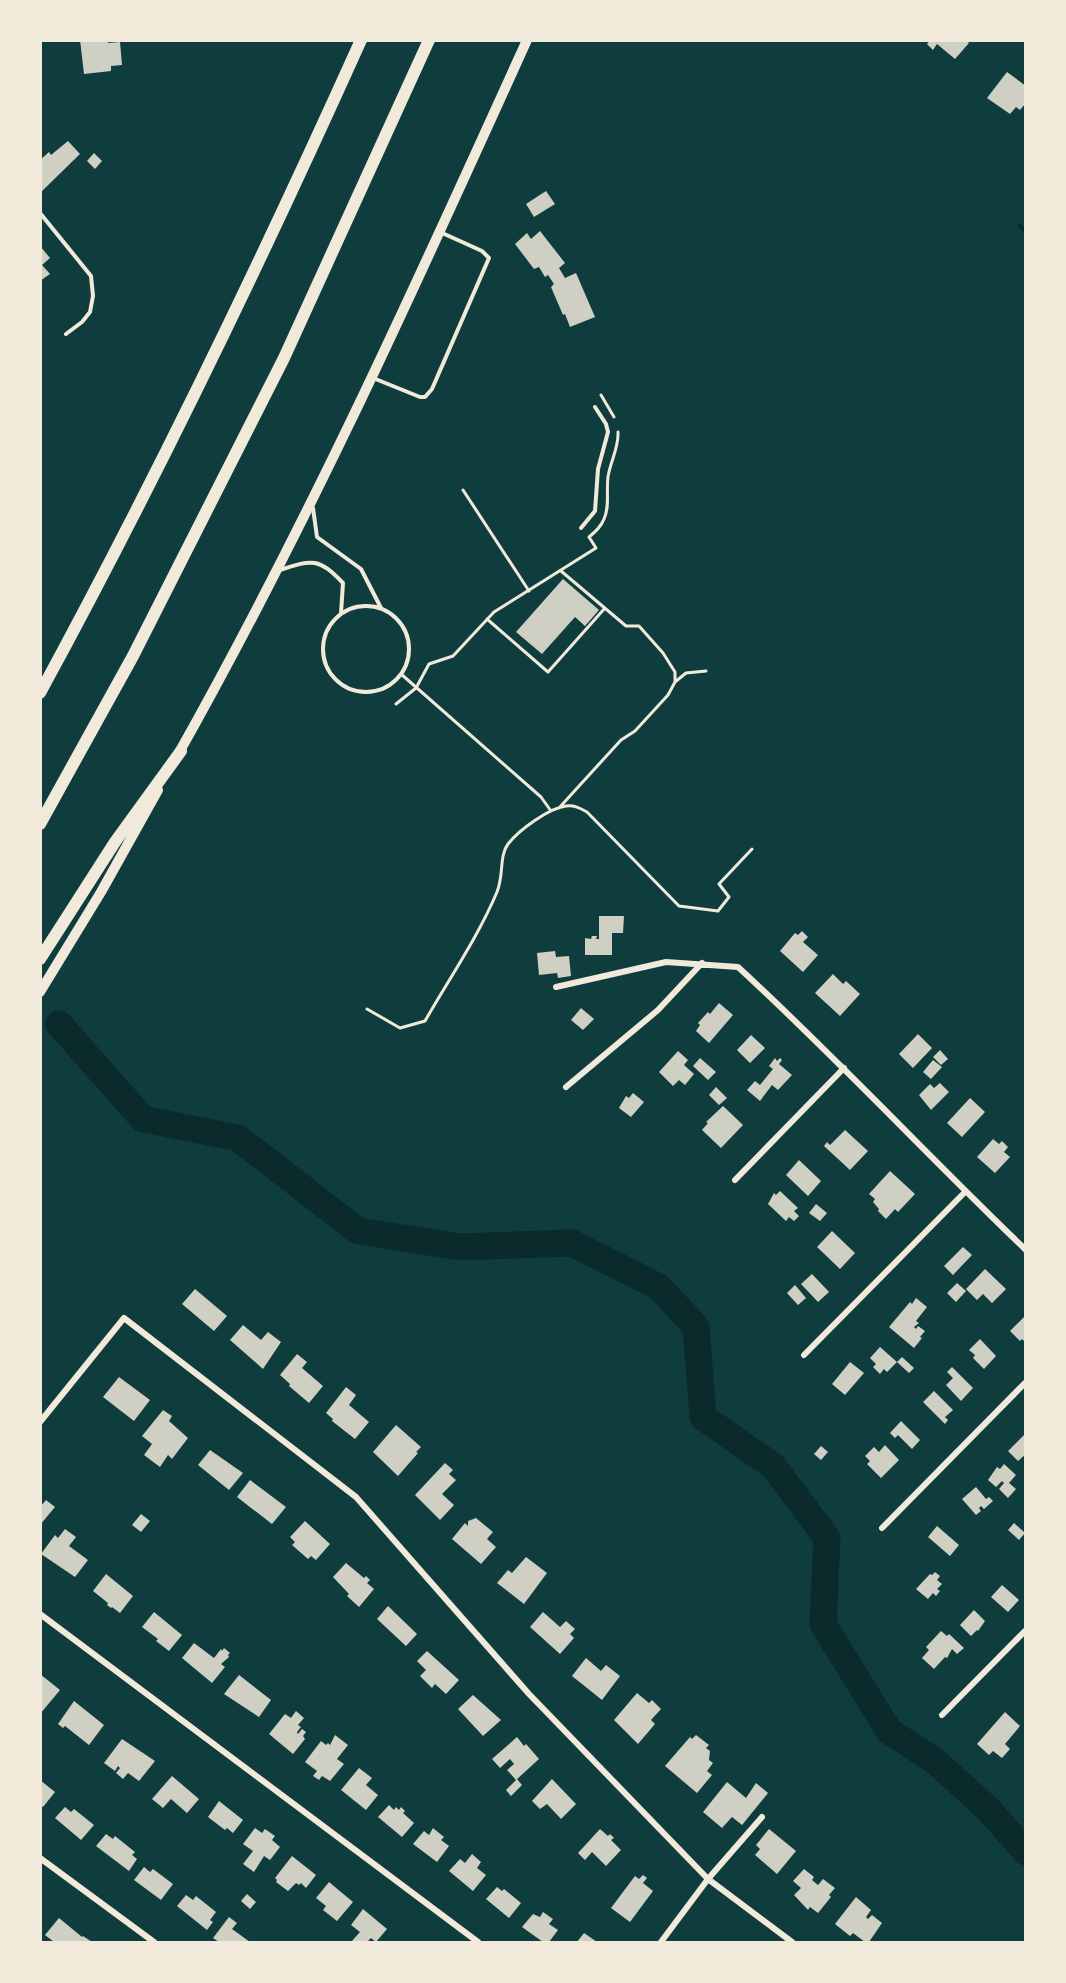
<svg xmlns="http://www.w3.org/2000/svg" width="1066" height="1983" font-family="Mulish,sans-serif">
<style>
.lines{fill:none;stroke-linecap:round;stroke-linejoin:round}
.stream{stroke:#0a2a2b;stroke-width:4.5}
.river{stroke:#0a2a2b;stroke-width:27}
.building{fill:#cfcfc3}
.path{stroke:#f1e9da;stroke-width:3}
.service{stroke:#f1e9da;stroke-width:4}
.minor{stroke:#f1e9da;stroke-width:6}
.secondary{stroke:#f1e9da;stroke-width:10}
.motorway{stroke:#f1e9da;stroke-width:12}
</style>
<rect width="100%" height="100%" fill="#0f3d3e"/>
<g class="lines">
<path class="stream" d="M1020,226L1026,232"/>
<path class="river" d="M59,1024L143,1119L238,1138L358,1231L460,1247L572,1243L659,1287L696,1327L703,1417L773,1466L827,1538L823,1624L889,1731L935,1761L988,1809L1026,1852"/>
</g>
<path class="building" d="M80,40H108V43L120,42L122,65L111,66V71L84,74Z
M930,40H966L969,43L955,59L937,44L933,50L927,44Z
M1007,72L1026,86V103L1020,110L1016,107L1010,114L987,98Z
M68,141L80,154L40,193V160L49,152L51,155Z
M94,153L102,161L95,169L87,161Z
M546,191L555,204L534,217L526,204Z
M540,231L565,263L559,268L565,278L576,273L595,317L570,327L565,314L563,315L551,287L554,284L548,275L545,277L539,267L534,269L515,244L527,233L531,239Z
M40,246L50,258L42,265L50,274L40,281Z
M563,579L599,610L585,626L575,617L542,654L516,632Z
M599,916H624L623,933H612V955H585V938L591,939L592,936H597L596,939H599Z
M802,931L808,937L803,942L818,955L803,972L780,951L795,933L798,935Z
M555,951L556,957L569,956L571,976L558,978L557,973L539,975L537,953Z
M833,974L843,984L846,981L860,994L840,1016L815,993Z
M719,1003L733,1015L709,1043L696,1031L700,1025L698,1023L708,1012L710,1014Z
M581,1008L594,1019L583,1030L571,1020Z
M918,1034L932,1048L913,1068L899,1054Z
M751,1035L765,1048L750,1063L737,1050Z
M940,1050L948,1059L941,1065L933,1057Z
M678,1051L688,1060L684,1065L694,1074L685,1085L679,1080L673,1086L659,1072Z
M700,1058L716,1072L708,1080L693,1066Z
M775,1058L777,1061L780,1058L782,1060L779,1064L792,1075L778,1090L772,1085L760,1101L747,1090L755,1081L760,1085L773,1069L769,1066Z
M933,1060L942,1067L931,1079L923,1072Z
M940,1083L949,1092L931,1110L919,1095L930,1084L934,1088Z
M716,1087L727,1098L719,1105L709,1095Z
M633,1093L644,1102L631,1117L619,1108L626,1096L629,1098Z
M970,1098L985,1112L962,1137L947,1123Z
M723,1106L743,1125L721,1148L702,1130L708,1123L706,1122Z
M845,1130L868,1151L850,1170L824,1146L827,1142L830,1145Z
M993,1139L999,1144L1002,1141L1008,1147L1004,1152L1010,1157L995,1173L977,1157Z
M799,1160L821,1181L808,1196L786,1175Z
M890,1171L915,1194L898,1212L895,1209L886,1219L878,1211L879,1209L873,1202L875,1199L869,1194Z
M780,1191L798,1208L794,1211L799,1216L794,1221L789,1217L786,1221L768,1204L774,1193L776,1195Z
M816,1204L827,1213L820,1221L809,1213Z
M832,1231L855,1253L840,1269L817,1247Z
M963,1247L972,1255L953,1275L944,1266Z
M985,1269L1006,1289L992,1303L983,1294L977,1300L966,1289Z
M812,1274L829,1292L818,1302L801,1284Z
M957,1283L966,1291L956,1302L947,1293Z
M795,1285L806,1298L798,1305L787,1293Z
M195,1289L227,1316L214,1331L182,1304Z
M916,1298L927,1307L916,1321L919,1323L914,1327L916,1329L918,1326L925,1331L920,1337L922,1338L914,1348L889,1327L910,1302L912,1304Z
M1026,1315V1343L1022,1339L1020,1341L1010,1331Z
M243,1325L261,1340L268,1332L281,1342L263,1369L230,1340Z
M980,1339L996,1356L984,1369L973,1358L975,1355L969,1350Z
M880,1347L897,1362L887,1372L884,1369L880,1374L873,1367L876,1364L870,1358Z
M297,1354L307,1362L302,1368L323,1386L309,1403L289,1386L290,1384L280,1375Z
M902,1357L914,1368L909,1373L897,1362Z
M850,1362L864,1373L845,1395L832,1384Z
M952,1367L973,1388L961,1401L946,1385L953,1378L947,1372Z
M119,1377L150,1400L134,1421L103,1397Z
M346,1387L356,1395L349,1405L369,1422L355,1439L332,1421L333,1419L326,1413Z
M934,1391L953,1410L945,1417L948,1420L945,1424L923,1402Z
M163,1410L172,1416L169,1421L188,1438L172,1459L168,1455L160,1467L144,1455L152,1444L142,1436Z
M901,1421L920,1440L912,1449L898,1435L895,1438L890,1433Z
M396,1425L421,1447L416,1452L418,1453L398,1476L373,1452Z
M1026,1433V1454L1018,1461L1008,1451Z
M885,1445L899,1460L881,1478L867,1464L870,1461L865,1456L874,1447L879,1452Z
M821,1446L828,1452L821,1460L814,1454Z
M210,1450L243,1473L229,1490L198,1465Z
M445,1463L453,1470L449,1474L456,1480L442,1494L454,1505L440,1520L415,1495Z
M1004,1464L1016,1475L1009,1483L1016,1489L1008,1498L999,1489L1004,1483L1002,1481L996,1487L988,1480L997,1467L1000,1469Z
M250,1480L286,1507L272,1524L237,1497Z
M976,1487L986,1499L989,1497L993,1501L984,1509L981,1506L979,1508L981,1511L976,1515L962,1499Z
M46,1500L55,1507L40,1525V1507Z
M141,1514L150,1521L141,1532L132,1525Z
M476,1518L493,1532L487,1539L496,1547L481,1564L452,1539L465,1523L468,1526V1521Z
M305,1521L330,1544L316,1560L311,1556L308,1559L292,1545L295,1542L290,1537Z
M1014,1523L1025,1533L1019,1540L1008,1530Z
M937,1526L959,1545L950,1556L928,1537Z
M65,1529L76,1537L69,1546L88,1560L75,1577L41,1554L55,1535L58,1538Z
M526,1557L547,1573L524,1604L497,1583L508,1570L512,1573Z
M346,1563L364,1578L366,1576L370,1580L367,1583L374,1589L359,1607L347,1596L349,1594L333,1577Z
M935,1572L940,1576L937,1580L942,1584L937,1589L940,1591L936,1596L933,1593L928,1599L916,1589L930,1574L932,1575Z
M106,1574L133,1596L120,1613L112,1607L111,1608L107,1605L108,1603L93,1591Z
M1002,1585L1019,1600L1008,1612L991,1597Z
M388,1606L417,1634L406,1646L377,1619Z
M974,1610L985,1621L978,1631L977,1630L971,1636L960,1625Z
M154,1612L182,1635L169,1651L156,1641L158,1639L142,1627Z
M543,1612L560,1627L566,1621L575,1629L570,1634L574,1638L560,1654L530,1627Z
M941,1631L947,1636L949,1634L964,1648L957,1654L952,1649L947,1658L945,1657L934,1669L922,1658L929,1650L926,1647Z
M194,1643L214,1658L221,1649L222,1651L224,1648L230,1653L228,1655L229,1657L221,1664L225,1667L212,1683L182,1658Z
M427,1651L459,1680L446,1694L435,1684L432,1688L420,1676L426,1670L417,1661Z
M586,1658L601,1671L606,1665L620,1676L602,1700L572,1676Z
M40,1674L60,1690L40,1714Z
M239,1675L271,1700L259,1717L224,1694Z
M637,1693L649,1703L652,1700L661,1709L651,1720L655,1724L638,1744L614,1720Z
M473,1695L501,1720L483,1736L458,1709Z
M74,1701L104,1725L89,1745L65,1726L63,1728L58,1724Z
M296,1711L304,1718L298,1725L301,1727L297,1732L298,1734L302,1729L306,1732L303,1736L305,1739L293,1754L269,1734L285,1714L291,1718Z
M1005,1712L1020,1726L1005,1744L1010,1749L1002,1758L993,1751L989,1755L977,1744Z
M335,1735L348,1745L337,1759L344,1764L330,1781L322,1776L319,1780L313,1776L317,1771L305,1762L321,1741L326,1745L328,1743L330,1745Z
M696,1735L709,1745L706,1748L710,1751L709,1760L713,1763L707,1771L712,1775L697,1793L665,1766L690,1737L692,1739Z
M517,1737L524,1746L526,1744L539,1759L516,1780L507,1770L514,1764L510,1759L500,1768L492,1759Z
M122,1739L155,1761L139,1781L128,1773L123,1779L116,1773L120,1768L118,1766L115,1771L104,1763Z
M359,1768L372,1778L366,1785L378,1795L366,1810L341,1790Z
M172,1776L199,1799L187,1813L171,1799L163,1808L152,1799Z
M517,1779L522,1785L511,1796L506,1790Z
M552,1779L576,1804L561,1819L547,1804L540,1809L532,1801Z
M40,1780L55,1792L43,1807L40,1804Z
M727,1782L746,1798L756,1783L768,1793L742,1825L732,1817L722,1828L703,1812Z
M219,1801L243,1820L233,1833L227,1828L225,1830L208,1817Z
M389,1805L394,1810L396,1807L399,1810L401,1807L405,1811L403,1813L414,1823L402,1837L378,1817Z
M65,1807L71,1812L74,1809L94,1825L81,1840L55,1818Z
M255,1828L262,1833L265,1829L275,1836L272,1840L280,1847L270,1860L264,1856L254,1872L243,1864L253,1851L243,1844Z
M433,1828L444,1837L441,1840L449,1846L437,1862L413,1844L424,1831L429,1835Z
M600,1829L608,1836L610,1834L614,1838L611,1840L621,1850L606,1866L592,1852L585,1860L578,1853Z
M769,1829L796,1851L777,1874L755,1855L760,1849L756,1845Z
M106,1834L113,1839L115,1836L135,1852L132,1855L137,1859L129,1871L96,1846Z
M472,1854L481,1862L477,1868L486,1875L473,1891L449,1871L460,1859L465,1863Z
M292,1856L316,1875L306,1888L301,1883L299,1885L296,1883L288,1891L276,1882L277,1880L275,1878Z
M144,1867L150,1872L153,1869L173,1884L161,1900L134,1880Z
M804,1869L814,1877L812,1880L818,1885L823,1879L835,1888L829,1895L831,1897L818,1913L810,1907L808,1910L794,1895L801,1888L793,1881Z
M643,1875L647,1878L643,1883L653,1891L630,1922L611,1908L635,1876L639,1879Z
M329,1882L353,1902L337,1921L323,1910L326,1906L316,1898Z
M497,1887L502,1891L504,1889L521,1903L509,1918L486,1899Z
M247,1894L256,1902L250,1909L241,1901Z
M186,1895L193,1900L196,1896L216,1912L210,1920L213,1922L207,1930L177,1906Z
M856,1897L871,1910L866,1917L868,1919L872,1915L882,1923L869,1942H865L853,1933L850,1936L835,1924Z
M363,1909L387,1929L376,1942L371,1938L367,1942L352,1941L360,1932L351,1925Z
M543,1912L553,1919L549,1924L558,1930L549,1942H543L522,1927L533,1914L540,1917Z
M229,1917L237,1923L232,1929L250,1942H219L213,1938Z
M59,1918L82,1937L83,1936L92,1942H54L45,1935Z
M584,1933L597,1942H577Z"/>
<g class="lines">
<path class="path" d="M601,395L614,417
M463,490L529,591
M487,619L548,672L605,608
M401,674L541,797L551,811
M675,682L686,673L706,671
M396,704L416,688L429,664L453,656L494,612L596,548L589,537C595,532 601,527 604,519C610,506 606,492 608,477C610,462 619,448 618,432
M559,808L621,740L635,731L668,695L675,682V672L663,653L639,626H626L561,571
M367,1009L400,1028L425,1021C449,979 478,937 497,892C504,875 499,856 508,844C519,830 549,808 566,806C574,805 580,808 587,812L679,906L718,911L729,897L719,884L752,849"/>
<path class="service" d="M40,213L91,276L93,296L90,312L82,322L66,334
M373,378L420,397H425L432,389L489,258L482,251L440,232
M313,508L317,537L361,569L381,608
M581,528L595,511L598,469L608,432L606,424L595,407
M280,570C313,559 319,558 343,583L341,613
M323 649a43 43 0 1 1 86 0a43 43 0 1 1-86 0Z"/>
<path class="minor" d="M556,987L666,962L738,967C837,1058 929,1157 1026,1250
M566,1087L658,1010L702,963
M735,1180L844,1068
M804,1355L965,1192
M40,1422L124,1318L356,1497L529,1694L708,1879L792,1942
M882,1528L1026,1382
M40,1614L478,1942
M942,1715L1026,1630
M40,1858L154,1942
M661,1942L708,1879L762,1817"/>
<path class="secondary" d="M176,758C307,526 417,283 527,40
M40,992L101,892L158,790"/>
<path class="motorway" d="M40,693C156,480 261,262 361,40
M40,824L133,656L284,358L429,40
M40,959L115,842L181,751"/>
</g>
<rect width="1066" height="1983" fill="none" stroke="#f1e9da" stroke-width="84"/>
</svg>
